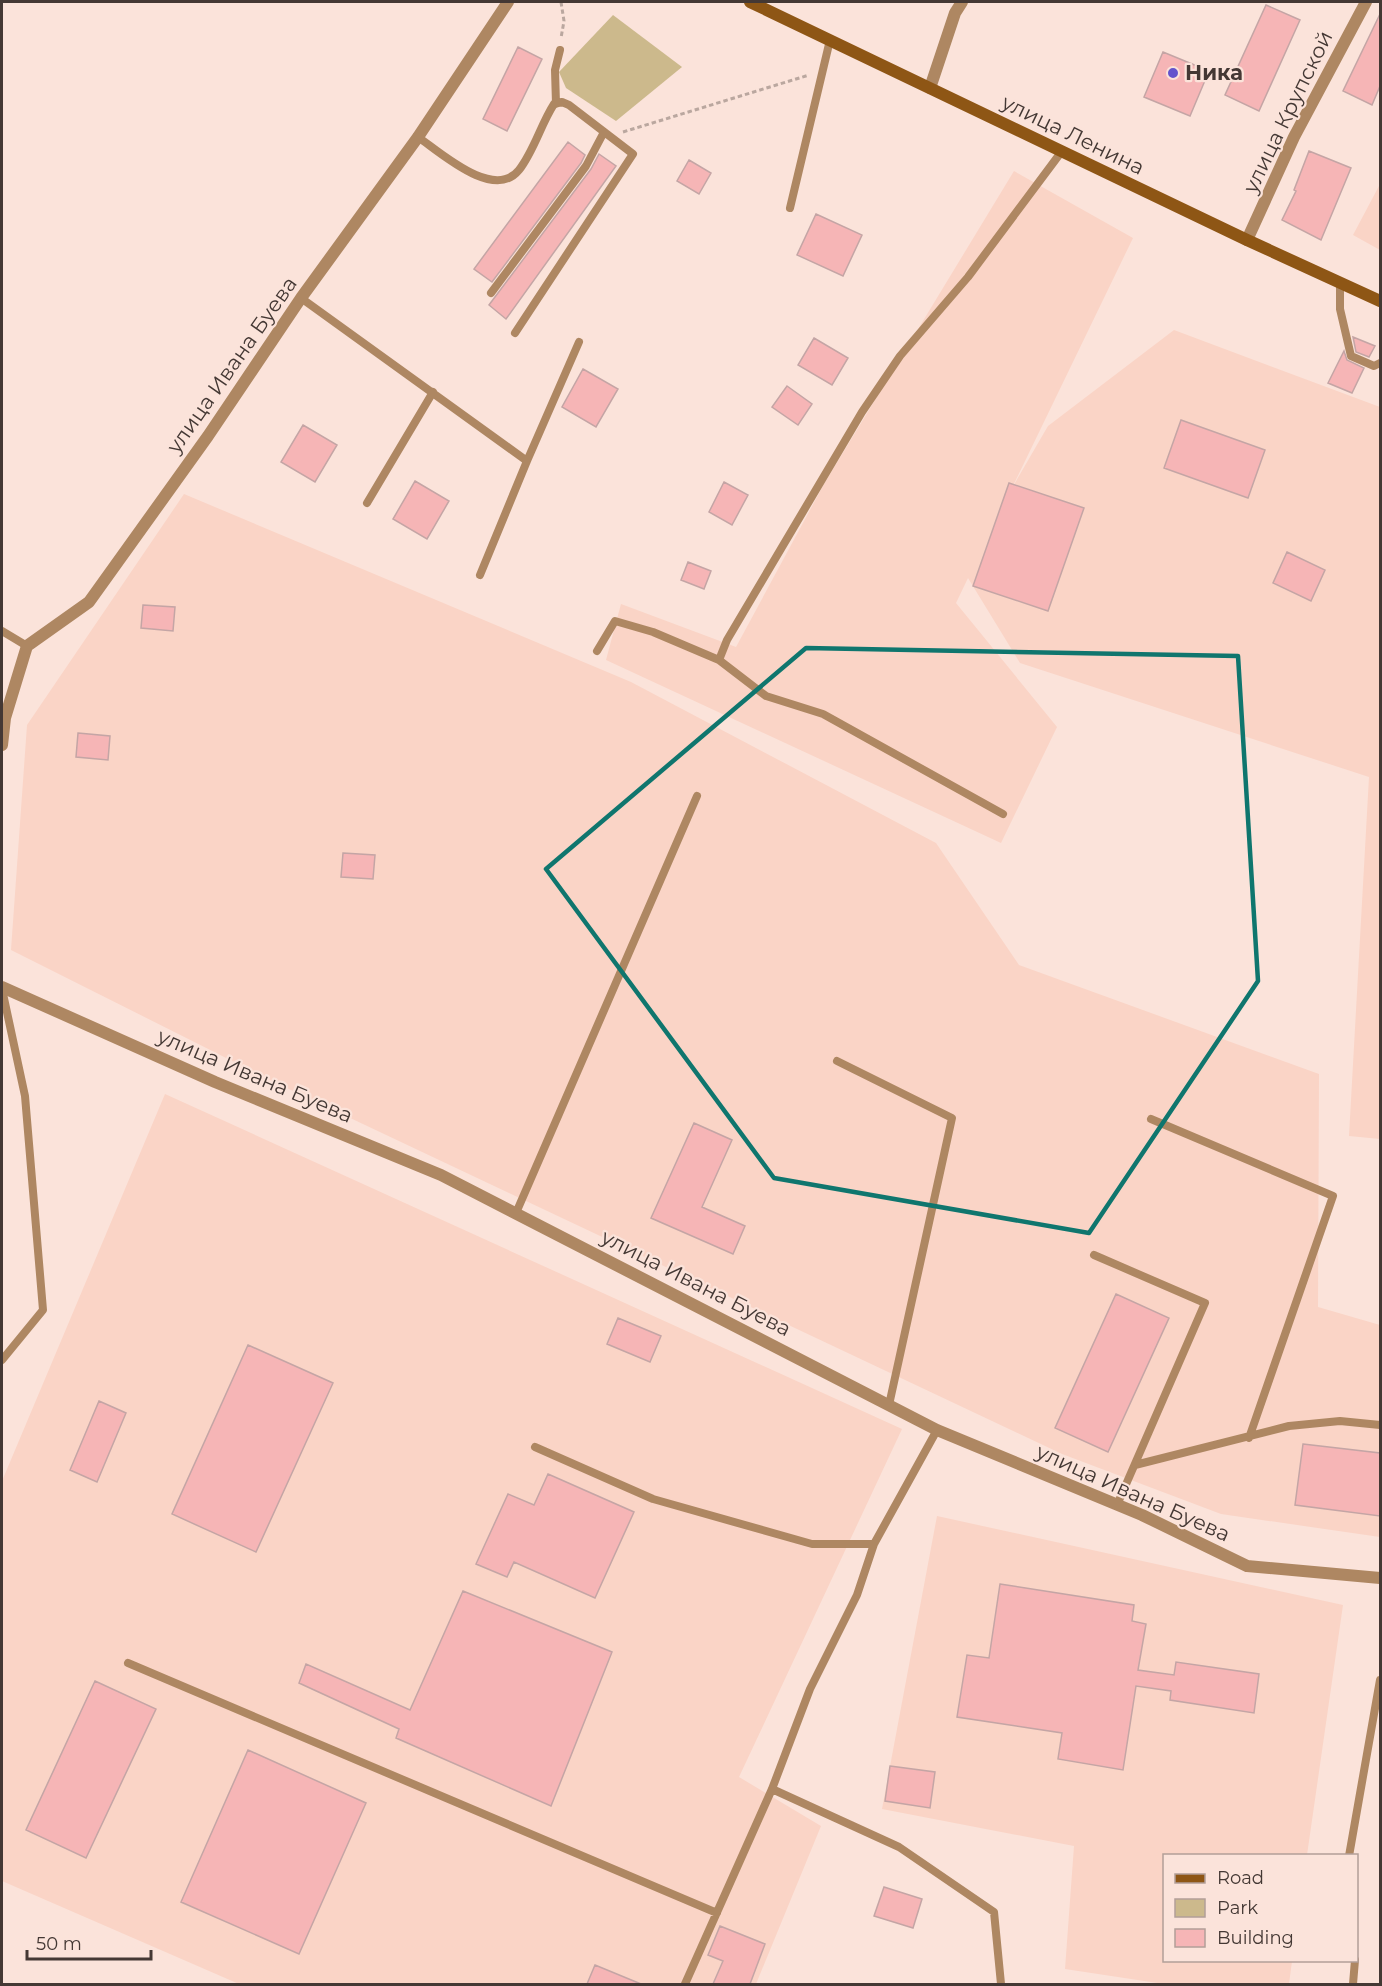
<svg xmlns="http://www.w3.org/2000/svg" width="1382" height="1986" font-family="Montserrat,sans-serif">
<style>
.built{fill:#fad4c6}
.green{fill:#ccb98c}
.building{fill:#f6b5b6;stroke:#c4a5a5;stroke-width:1.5}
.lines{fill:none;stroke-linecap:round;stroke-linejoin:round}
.path{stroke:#baa79f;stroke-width:3;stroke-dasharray:4.5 3;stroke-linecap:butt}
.service{stroke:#ae8762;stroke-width:8}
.minor{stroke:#ae8762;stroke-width:12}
.tertiary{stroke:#ae8762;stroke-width:12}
.secondary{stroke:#8e5615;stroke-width:12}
.marked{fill:none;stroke:#0f766e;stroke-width:4.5;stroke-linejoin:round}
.poi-dot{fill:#6353cc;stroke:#fbe3da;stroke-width:2}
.labels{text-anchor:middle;stroke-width:4.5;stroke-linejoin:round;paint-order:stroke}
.poi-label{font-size:21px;font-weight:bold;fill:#443834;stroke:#fbe3da;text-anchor:start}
.street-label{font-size:21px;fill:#443834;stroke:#fbe3da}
</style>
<rect width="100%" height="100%" fill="#fbe3da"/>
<path class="built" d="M1014,171L1133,238L1012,488L1048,426L1174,330L1380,407V1139L1349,1136L1369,777L1020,663L968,578L956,603L1057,727L1001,843L606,660L621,604L736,647L824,484Z
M1380,184V250L1353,235Z
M184,494L631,682L936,843L1019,965L1319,1074L1318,1307L1380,1325V1537L1221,1514L1062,1454L274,1082L11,950L27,725Z
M165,1094L902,1429L739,1777L821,1826L756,1984H239L2,1881V1481Z
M937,1516L1343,1605L1307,1855L1164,1856V1960L1292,1961L1289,1984H1164L1065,1969L1074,1846L882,1809Z"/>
<path class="green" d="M613,15L682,67L616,121L566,88L559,72Z"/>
<path class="building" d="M1266,5L1300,20L1259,111L1225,95Z
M1380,14V86L1372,105L1343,91Z
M518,47L542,59L507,131L483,119Z
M1163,52L1209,71L1190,116L1144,97Z
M568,142L585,155L581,163L492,282L474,269Z
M1309,151L1351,168L1321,240L1282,220L1296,191L1294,190Z
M599,154L616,166L506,319L489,305L591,169Z
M689,160L711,173L699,194L677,181Z
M816,214L862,235L843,276L797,255Z
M1353,337L1375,346L1369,357L1356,352Z
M814,338L848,358L832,385L798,365Z
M1344,351L1347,360L1364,368L1352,393L1328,383Z
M583,369L618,389L596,427L562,407Z
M787,386L812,404L798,425L772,407Z
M1181,420L1265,450L1248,498L1164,468Z
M303,425L337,445L315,482L281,462Z
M415,481L449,501L427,539L393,519Z
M724,482L748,495L732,525L709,512Z
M1009,483L1084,508L1048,611L973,586Z
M1287,552L1325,570L1311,601L1273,583Z
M688,562L711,571L704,589L681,580Z
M143,605L175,607L173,631L141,628Z
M78,733L110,736L108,760L76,757Z
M343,853L375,855L373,879L341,877Z
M694,1123L732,1140L702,1207L745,1226L733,1254L651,1218Z
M1116,1294L1169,1318L1108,1452L1055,1428Z
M618,1318L661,1336L650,1362L607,1344Z
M248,1345L333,1383L256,1552L172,1514Z
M99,1401L126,1413L97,1482L70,1470Z
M1303,1444L1380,1453V1516L1295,1505Z
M548,1474L634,1512L595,1598L514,1562L507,1577L476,1564L508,1494L534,1505Z
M1000,1584L1134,1605L1132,1621L1146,1624L1138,1670L1174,1675L1176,1662L1259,1674L1254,1713L1170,1700L1171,1691L1136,1686L1123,1770L1058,1759L1062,1733L957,1717L967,1655L989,1658Z
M463,1591L612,1652L551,1806L396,1738L399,1729L299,1683L306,1664L410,1710Z
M95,1681L156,1709L86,1858L26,1830Z
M248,1750L366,1803L299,1954L181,1902Z
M890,1766L935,1772L930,1808L885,1801Z
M884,1887L922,1899L913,1928L874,1916Z
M720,1926L765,1944L750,1984H713L723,1961L708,1955Z
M595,1965L641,1984H587Z"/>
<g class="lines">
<path class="path" d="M561,2L564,21L561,38
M623,132L809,75"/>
<path class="service" d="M556,104L555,70L560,50
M418,137C441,153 494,201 519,170C534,151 541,124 554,104L562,102L569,105L633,154L515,333
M790,208L830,40
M1340,283V309L1351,356L1374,366L1380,363
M491,293L586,166L604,132
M301,298L527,461L579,342
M367,503L433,392
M480,575L527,461
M2,631L27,646
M597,651L615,621L653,632L719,660L727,640L862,412L900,356L968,277L1062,151
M719,660L766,696L823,714L1003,814
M2,989L25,1096L43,1310L2,1360
M837,1061L952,1118L889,1405
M1151,1119L1333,1196L1249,1438
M516,1213L697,796
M1094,1255L1205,1303L1117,1505
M535,1447L653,1499L812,1544H874L937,1430
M1135,1465L1289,1426L1340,1421L1380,1425
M128,1663L717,1913
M772,1789L899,1847L994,1912L1001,1984
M1349,1856L1380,1680
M685,1984L772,1789L810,1689L857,1595L874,1544
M1353,1984L1355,1960"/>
<path class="minor" d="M930,88L955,13L962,2
M1247,240L1294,137L1366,2"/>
<path class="tertiary" d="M2,745L5,718L27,646L89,602L208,436L301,298L418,137L508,2
M2,987L215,1082L441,1175L937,1430L1142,1515L1247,1566L1380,1578"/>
<path class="secondary" d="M750,2L1247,240L1380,301"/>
</g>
<path class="marked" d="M806,648L1238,656L1258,981L1089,1233L774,1178L546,869Z"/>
<circle class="poi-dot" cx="1173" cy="73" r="6"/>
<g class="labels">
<g class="poi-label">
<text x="1185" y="80">Ника</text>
</g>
<g class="street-label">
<text transform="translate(1288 112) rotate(-64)" y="7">улица Крупской</text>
<text transform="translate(1073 135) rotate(26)" y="7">улица Ленина</text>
<text transform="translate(232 365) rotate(-55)" y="7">улица Ивана Буева</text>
<text transform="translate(255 1076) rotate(23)" y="7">улица Ивана Буева</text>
<text transform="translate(696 1283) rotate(27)" y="7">улица Ивана Буева</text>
<text transform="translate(1133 1493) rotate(24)" y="7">улица Ивана Буева</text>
</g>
</g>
<rect width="1382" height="1986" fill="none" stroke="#443834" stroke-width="6"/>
<rect x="1163" y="1854" width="195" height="108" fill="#fbe3da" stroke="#b29f98" stroke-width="1.5"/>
<rect x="1175" y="1874" width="30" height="9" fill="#8e5615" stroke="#b29f98" stroke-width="1.5"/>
<text x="1217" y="1884" font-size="18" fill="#443834">Road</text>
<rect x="1175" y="1899" width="30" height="18" fill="#ccb98c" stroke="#b29f98" stroke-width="1.5"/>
<text x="1217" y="1914" font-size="18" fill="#443834">Park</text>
<rect x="1175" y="1929" width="30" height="18" fill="#f6b5b6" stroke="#b29f98" stroke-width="1.5"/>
<text x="1217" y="1944" font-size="18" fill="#443834">Building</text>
<path d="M27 1950v9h124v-9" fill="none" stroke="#443834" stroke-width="3"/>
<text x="36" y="1950" font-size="18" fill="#443834" stroke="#fbe3da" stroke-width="4.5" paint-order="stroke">50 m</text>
</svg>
